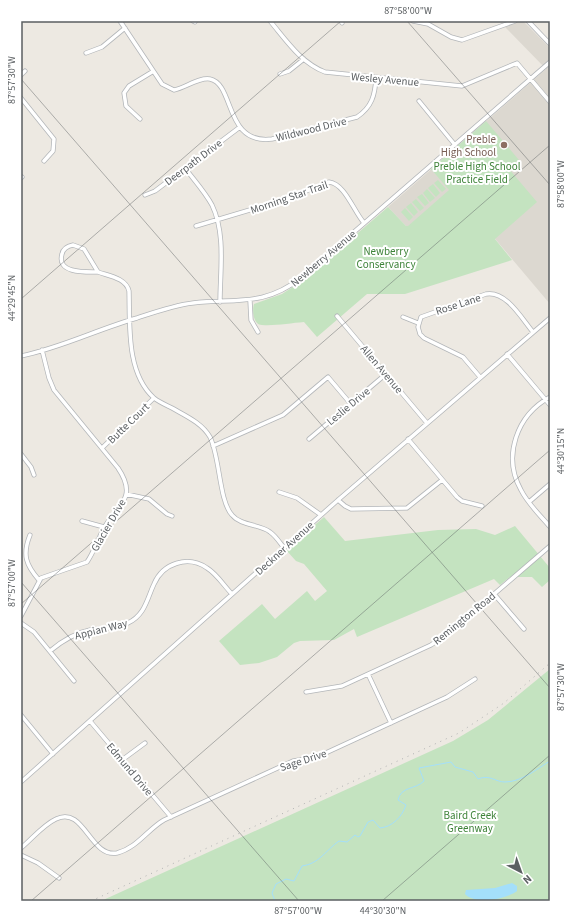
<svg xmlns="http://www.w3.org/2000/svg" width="571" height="922" font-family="'Source Sans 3',sans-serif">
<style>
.education{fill:#dcd8d0}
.green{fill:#c4e3c0}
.water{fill:#a4dffa}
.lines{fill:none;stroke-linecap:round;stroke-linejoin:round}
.stream{stroke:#a4dffa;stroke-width:1}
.minor-casing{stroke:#b3b6b9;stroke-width:5}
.minor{stroke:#fff;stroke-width:3.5}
.rail{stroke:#b1b2b2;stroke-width:1;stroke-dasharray:1 5;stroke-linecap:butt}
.ticks{fill:none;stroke:#5b5f62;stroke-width:1;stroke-opacity:0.45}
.education-dot{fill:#8d6e63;stroke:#fff;stroke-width:1.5}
.labels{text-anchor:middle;stroke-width:4;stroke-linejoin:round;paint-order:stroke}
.street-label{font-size:11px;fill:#5b5f62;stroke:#fff}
.education-label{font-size:11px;fill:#785e54;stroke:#fff;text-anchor:end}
.park-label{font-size:11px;fill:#3e8339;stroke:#fff}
.neatline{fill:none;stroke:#5b5f62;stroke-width:1.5}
.ticks-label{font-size:10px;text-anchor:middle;fill:#5b5f62}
</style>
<rect width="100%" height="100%" fill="#ede9e2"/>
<path class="education" d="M520,21H523L550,48V304L470,209L446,229L406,226L388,207L546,69L505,27Z"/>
<path class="green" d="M486,121L519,160L509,169L537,202L495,239L512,260L405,294H367L317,337L304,322C291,323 275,326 262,325C253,325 252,310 254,304L282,294L302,281L388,207L406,226H408L449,190L431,169Z
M438,180L446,189L442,192L434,183Z
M433,184L440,193L436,197L428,188Z
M427,189L435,198L430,202L423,193Z
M422,194L429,203L425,206L417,197Z
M416,199L424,208L420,211L412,202Z
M411,203L418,212L414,216L406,207Z
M405,208L413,217L409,221L401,212Z
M324,517L345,541L438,530L476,529L495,535L515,526L550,568V580L542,587L532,577H510L500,585L494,579L357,637L354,629L334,640L300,641L294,643L277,657L259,663L240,665L219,641L262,604L275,619L307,591L315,601L327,591L304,564L296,561L286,550Z
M550,669V900L548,901H101L453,741L488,720Z"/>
<path class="water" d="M512,883L517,886V891C507,899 474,905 465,894L466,890L495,888Z"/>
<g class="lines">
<path class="stream" d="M275,901L272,893L276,884L286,879L294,881L302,866C319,864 326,850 339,841L347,842L355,835L358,837L360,836L368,822L373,820L380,828C392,827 402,817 406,805L398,800C401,786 415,790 424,781L419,768L451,762L455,767L473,772L478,779C490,774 495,782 505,782C521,782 537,769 550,761"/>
<g class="minor-casing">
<path id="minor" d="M120,21L162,84L174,90C185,88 199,77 210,79C235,84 224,145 272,139L357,117C372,107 375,95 376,78
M193,21L195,22
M270,21C286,40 301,63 325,72L462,86L517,63L550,102
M341,21L342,23
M413,21L428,24L451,37L462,40L515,21
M528,21L550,44
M86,53L102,47L125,28
M280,74L289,71L304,59
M21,75L25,71
M21,98L54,139L53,151L44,161
M419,101L455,145
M140,119L126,106L124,93L129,86L152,72
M185,168C194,180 205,192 212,205C226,234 220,271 220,302
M21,178L22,177
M145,195L155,191L240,127
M196,226L283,200L329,182C345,184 353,210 364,223
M73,245L84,249L98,272C87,272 56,274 62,254C63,249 68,246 73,245Z
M98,272C109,276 126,278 129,291C130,325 126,373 154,398C159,402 166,405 172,408C186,416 202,423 210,437C220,457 219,501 232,515C241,526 260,524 270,532C276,536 280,543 284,548
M250,301L251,320L258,332
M337,316L427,423
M403,317L418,323
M507,354L550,405
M21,356C61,348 98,329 137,318C155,312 175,305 193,303C237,298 263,307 301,278L550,62
M480,377L463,357L424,338L420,334L418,327L421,317L486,294C506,290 522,319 533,332
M550,397C517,415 502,456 521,490C528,504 540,515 550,527
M309,439L386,374
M408,439L457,497L462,501L482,506
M213,446L283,415L328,377L350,403
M102,448L154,398
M21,454L31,467L34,475
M279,492L297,498L321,515
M126,494L149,499L167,514L172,516
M338,500L345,506L351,509L407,508L442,480
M529,502L550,484
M82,521L104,527
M30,535C22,555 26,565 39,580
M494,594L524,629
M21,616L41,578L87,562C94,552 98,539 104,528C116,506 139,499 118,468L54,390L49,378L42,350
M21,623L34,632L74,681
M50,651C62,641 74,633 90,630C102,628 117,629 128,623C145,615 147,599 154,584C163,563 188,555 207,568C217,574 224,586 232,594
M368,674L391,723
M306,692L342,686L431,645L450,632L550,546
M21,715L53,754
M90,721L171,817
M122,760L145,743
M21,782L338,500L550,318
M21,848C32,839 43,825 56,819C84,805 90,858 117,853C137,848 148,829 164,820L293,761L317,757L447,697L475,679
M21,855L38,863L59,878"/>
</g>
<use href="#minor" class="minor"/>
<path class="rail" d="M91,901L459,733L504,703L550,663"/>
</g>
<path class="ticks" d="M407,21L550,185M21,79L550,688M21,299L341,21M21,582L299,901M21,604L550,145M31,901L550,450M382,901L550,755"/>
<circle class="education-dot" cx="504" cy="145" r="4"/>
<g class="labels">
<g class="street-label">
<text transform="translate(385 79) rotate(5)" y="4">Wesley Avenue</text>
<text transform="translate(311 129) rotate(-14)" y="4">Wildwood Drive</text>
<text transform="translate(193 162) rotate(-37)" y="4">Deerpath Drive</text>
<text transform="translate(289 197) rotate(-19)" y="4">Morning Star Trail</text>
<text transform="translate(323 258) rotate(-40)" y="4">Newberry Avenue</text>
<text transform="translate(458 304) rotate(-18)" y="4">Rose Lane</text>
<text transform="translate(382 369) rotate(50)" y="4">Allen Avenue</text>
<text transform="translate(348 406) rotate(-40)" y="4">Leslie Drive</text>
<text transform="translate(128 423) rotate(-44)" y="4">Butte Court</text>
<text transform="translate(108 525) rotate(-60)" y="4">Glacier Drive</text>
<text transform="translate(284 548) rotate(-42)" y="4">Deckner Avenue</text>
<text transform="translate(464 618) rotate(-39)" y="4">Remington Road</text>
<text transform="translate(101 629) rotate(-14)" y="4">Appian Way</text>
<text transform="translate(303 760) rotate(-18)" y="4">Sage Drive</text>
<text transform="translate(130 769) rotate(50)" y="4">Edmund Drive</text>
</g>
<g class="education-label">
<text x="496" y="143">Preble<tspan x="496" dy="13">High School</tspan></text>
</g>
<g class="park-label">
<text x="477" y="170">Preble High School<tspan x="477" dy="13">Practice Field</tspan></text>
<text x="386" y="255">Newberry<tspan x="386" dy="13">Conservancy</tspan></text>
<text x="470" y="819">Baird Creek<tspan x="470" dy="13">Greenway</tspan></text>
</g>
</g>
<rect width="571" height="922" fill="none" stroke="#ffffff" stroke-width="44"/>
<g transform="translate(521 872) rotate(139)" stroke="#ffffff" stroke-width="3" paint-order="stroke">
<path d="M0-3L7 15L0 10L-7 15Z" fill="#5b5f62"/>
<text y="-6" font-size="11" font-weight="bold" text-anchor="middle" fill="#5b5f62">N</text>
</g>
<rect x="22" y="22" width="527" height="878" class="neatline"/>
<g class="ticks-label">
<text x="408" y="14">87°58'00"W</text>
<text transform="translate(11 80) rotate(-90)" y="4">87°57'30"W</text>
<text transform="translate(560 184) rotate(-90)" y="4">87°58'00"W</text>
<text transform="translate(11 298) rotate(-90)" y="4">44°29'45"N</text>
<text transform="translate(560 451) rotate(-90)" y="4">44°30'15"N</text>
<text transform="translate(11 583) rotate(-90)" y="4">87°57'00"W</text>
<text transform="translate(560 687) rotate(-90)" y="4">87°57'30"W</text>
<text x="298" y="914">87°57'00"W</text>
<text x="383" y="914">44°30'30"N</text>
</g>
</svg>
